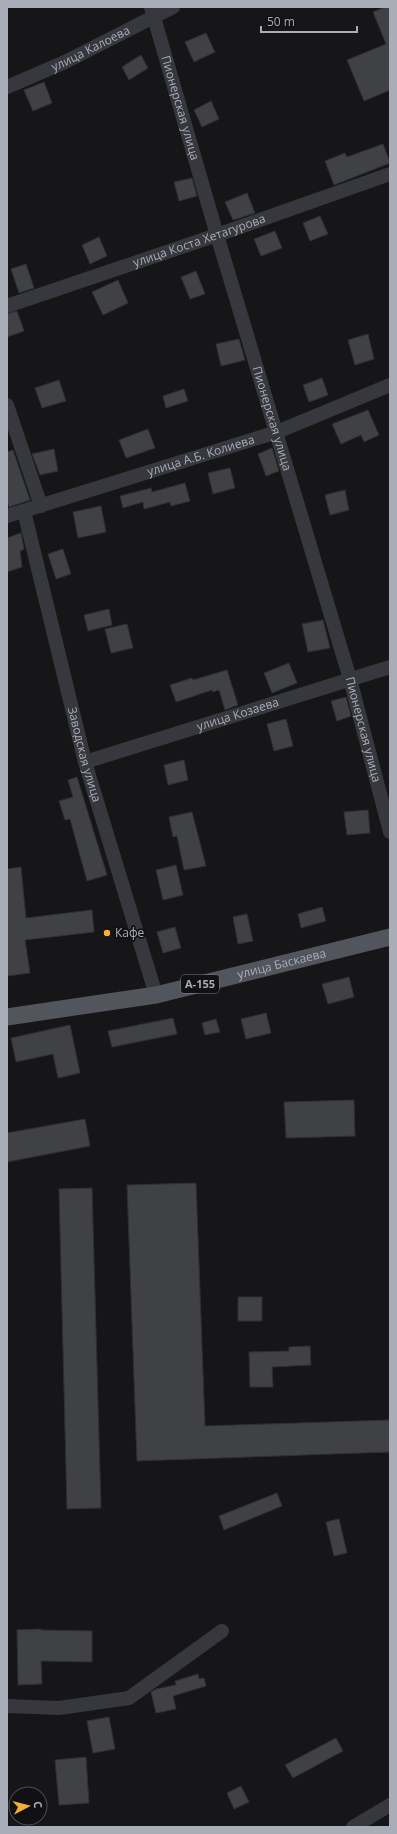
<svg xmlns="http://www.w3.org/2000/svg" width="397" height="1834" font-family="'Open Sans',sans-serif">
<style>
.building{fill:#404145;stroke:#303034}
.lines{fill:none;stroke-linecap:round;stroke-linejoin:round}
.minor{stroke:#37383d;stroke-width:14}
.major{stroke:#53555c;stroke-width:17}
.poi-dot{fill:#f2b134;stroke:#111113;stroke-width:1.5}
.labels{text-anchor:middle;stroke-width:3.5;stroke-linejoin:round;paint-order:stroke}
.shield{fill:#111113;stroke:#7b7e86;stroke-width:1}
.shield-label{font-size:11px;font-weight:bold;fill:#a8adb8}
.street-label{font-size:12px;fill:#a8adb8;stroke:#111113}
.poi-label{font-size:12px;fill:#a8adb8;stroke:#111113;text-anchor:start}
</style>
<rect width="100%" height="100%" fill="#161618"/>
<path class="building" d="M385,7H390V90L364,101L347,60L386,44L373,12Z
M206,33L215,52L194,62L185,42Z
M141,55L148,68L129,80L122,67Z
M44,82L52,103L33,111L24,90Z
M211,101L219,119L202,127L194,110Z
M383,144L390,163L334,185L325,161L345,153L347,157Z
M192,178L197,196L179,201L174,182Z
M247,193L255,213L233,220L225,202Z
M320,216L328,234L310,241L303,223Z
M275,231L282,248L261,256L254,239Z
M99,237L107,256L90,264L82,245Z
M26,264L34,288L19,293L11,269Z
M196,271L205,294L190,299L181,277Z
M118,280L128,303L103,315L92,292Z
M17,311L24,331L7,337V314Z
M368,334L374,359L355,365L348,340Z
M239,339L245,360L221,366L216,344Z
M322,378L328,395L309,402L303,385Z
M59,380L66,401L42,408L35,388Z
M184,389L188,401L166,408L163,396Z
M368,410L379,435L364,442L361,435L341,444L332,424Z
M148,429L155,448L126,458L119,440Z
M272,448L279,471L266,476L258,454Z
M54,449L58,471L40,475L32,454Z
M13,450L30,500L9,507L7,500V452Z
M230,468L235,488L213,494L208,473Z
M185,483L190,501L171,506L170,502L144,509L143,502L123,508L120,496L151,488L152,492Z
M345,490L349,510L330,515L325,495Z
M101,506L106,532L78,538L73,512Z
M21,533L24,549L20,551L22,567L7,572V538Z
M63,549L71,574L56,579L48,554Z
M109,609L112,625L88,631L84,615Z
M323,620L330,648L308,652L302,624Z
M127,624L133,648L111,653L105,629Z
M289,663L297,683L272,693L264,673Z
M227,670L238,705L225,710L219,690L213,692L212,690L176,702L170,685L192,678L193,680Z
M346,697L351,716L337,721L331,701Z
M286,719L293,746L274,751L267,724Z
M184,760L188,780L168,785L164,765Z
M77,777L107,875L87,881L70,819L65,820L59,801L73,797L68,780Z
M368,810L370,833L347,835L344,812Z
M192,812L206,866L184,870L177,836L173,837L169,817Z
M176,865L183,895L163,900L156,870Z
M21,867L26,918L92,910L94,932L25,940L30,973L7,976V869Z
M322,907L326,921L301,928L298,914Z
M247,914L253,941L238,944L233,917Z
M175,927L181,948L163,953L157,932Z
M349,977L354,997L328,1004L322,984Z
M266,1013L271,1033L246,1039L241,1019Z
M173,1018L177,1034L112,1047L108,1031Z
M216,1019L220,1032L205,1035L202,1023Z
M70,1025L80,1073L58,1078L53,1054L16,1062L11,1038Z
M354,1100L355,1136L286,1138L284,1102Z
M85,1119L90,1146L7,1162V1133Z
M196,1183L205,1426L390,1420V1452L137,1461L127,1185Z
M92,1188L101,1508L67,1509L59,1189Z
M238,1297H262V1321H238Z
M310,1346L311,1365L272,1367L273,1387H250L249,1352L289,1351V1347Z
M277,1493L282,1506L224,1530L219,1516Z
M339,1519L347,1553L334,1556L326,1522Z
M41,1629V1630L92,1631V1662L41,1661L42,1684L18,1685L17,1630Z
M198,1674L199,1679L204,1678L206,1686L173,1696L176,1709L156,1713L151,1692L156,1689L176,1685L175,1681Z
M109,1717L115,1749L93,1753L87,1721Z
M336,1738L343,1751L293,1778L285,1765Z
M86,1757L89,1803L59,1805L55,1760Z
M241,1786L249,1802L234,1809L227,1793Z"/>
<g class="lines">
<g class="minor">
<path id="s1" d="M151,7L217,235L350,679L390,832"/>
<path id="s2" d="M7,87L65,62L173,7"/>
<path id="s3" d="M7,306L217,235L390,174"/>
<path d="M7,405L41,506"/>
<path id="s4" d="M24,511L85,762L156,995"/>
<path id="s5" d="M7,516L277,432L390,385"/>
<path id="s6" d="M85,762L390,667"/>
<path d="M7,1706L59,1708L129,1698L222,1631"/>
<path d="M353,1827L390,1805"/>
</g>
<path class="major" id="s7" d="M7,1017L156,995L390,937"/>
</g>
<circle class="poi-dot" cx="107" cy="933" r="4"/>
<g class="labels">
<rect class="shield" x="181" y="975" width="38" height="18" rx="3"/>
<g class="shield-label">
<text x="200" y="988">А-155</text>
</g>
<g class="street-label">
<text dy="4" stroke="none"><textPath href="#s2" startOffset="92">улица Калоева</textPath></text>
<text dy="4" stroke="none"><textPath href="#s1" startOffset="105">Пионерская улица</textPath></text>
<text dy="4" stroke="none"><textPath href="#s3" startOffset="203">улица Коста Хетагурова</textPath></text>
<text dy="4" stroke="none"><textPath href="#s1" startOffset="429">Пионерская улица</textPath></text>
<text dy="4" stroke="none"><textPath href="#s5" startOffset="203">улица А.Б. Колиева</textPath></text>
<text dy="4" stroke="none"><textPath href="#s6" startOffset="160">улица Козаева</textPath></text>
<text dy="4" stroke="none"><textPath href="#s1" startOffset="753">Пионерская улица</textPath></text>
<text dy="4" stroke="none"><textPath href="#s4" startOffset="251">Заводская улица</textPath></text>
<text dy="4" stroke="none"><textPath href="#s7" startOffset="280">улица Баскаева</textPath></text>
</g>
<g class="poi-label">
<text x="115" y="937">Кафе</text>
</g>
</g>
<rect width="397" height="1834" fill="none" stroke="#a8adb8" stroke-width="16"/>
<g transform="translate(28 1806) rotate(83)"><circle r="19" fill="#111113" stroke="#4d4f55"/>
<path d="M0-3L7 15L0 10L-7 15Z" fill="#f2b134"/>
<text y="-6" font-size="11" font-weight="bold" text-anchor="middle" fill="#a8adb8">С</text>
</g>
<path d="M261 26v6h96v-6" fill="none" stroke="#a8adb8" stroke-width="2"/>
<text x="267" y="26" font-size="12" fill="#a8adb8" stroke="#111113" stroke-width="3" paint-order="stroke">50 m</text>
</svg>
